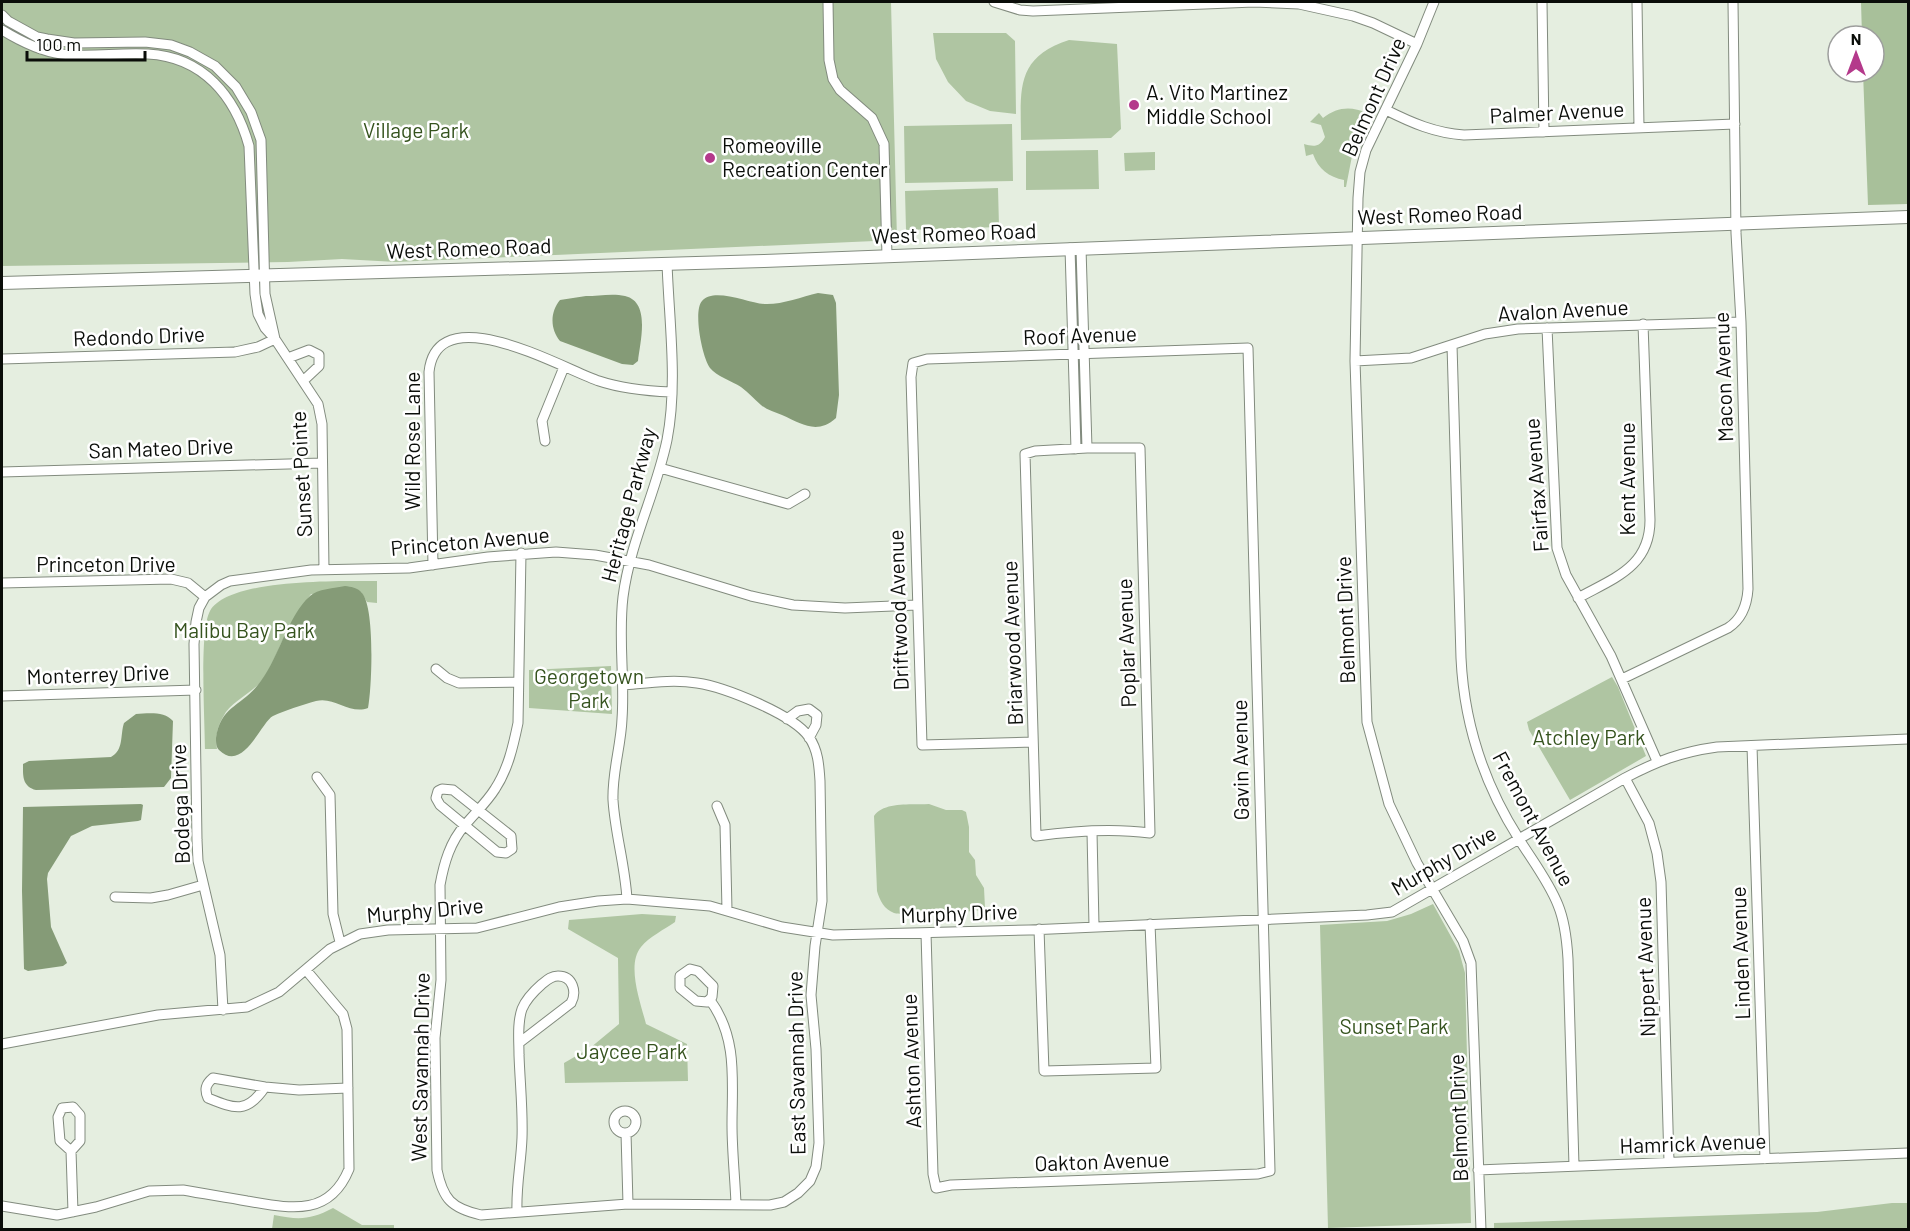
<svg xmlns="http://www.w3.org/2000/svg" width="1910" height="1231" font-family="Barlow,sans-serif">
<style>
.green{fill:#afc5a2}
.forest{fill:#a8c09a}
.water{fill:#859b77}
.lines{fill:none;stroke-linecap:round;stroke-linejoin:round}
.minor-casing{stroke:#828b7e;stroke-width:11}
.major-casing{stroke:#828b7e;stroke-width:14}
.minor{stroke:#fff;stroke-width:9}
.major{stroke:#fff;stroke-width:12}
.poi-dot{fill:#b4398b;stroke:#fff;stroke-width:2}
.labels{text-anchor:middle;stroke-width:5;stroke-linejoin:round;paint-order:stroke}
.poi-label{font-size:21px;fill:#0a0d09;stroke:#fff;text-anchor:start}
.street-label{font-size:21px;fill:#0a0d09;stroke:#fff}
.park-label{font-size:21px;fill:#35531e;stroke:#fff}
</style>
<rect width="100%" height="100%" fill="#e5eee0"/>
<path class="green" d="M2,2H891L897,240L396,262L342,259L288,262L2,266Z
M933,33H1006L1015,41L1016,114L990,111L966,101L948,82L936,59Z
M1069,40L1117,44L1121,129L1111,138L1021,140C1021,91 1014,58 1069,40Z
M1370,107L1373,108L1352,156L1346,187H1344V180C1329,177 1318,169 1313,154L1306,156L1304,144C1314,147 1320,147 1325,137L1321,125L1310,122L1319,113L1323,118C1337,107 1351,106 1367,113Z
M1012,124L1013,181L905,183L904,126Z
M1098,150L1099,189L1026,190V151Z
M1155,152V170L1125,171L1124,153Z
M998,188L999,227L906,230L905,191Z
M377,581V603L367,602L361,592L311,594C299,610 289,627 280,646C275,657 270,669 263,679C252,694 231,701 223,717C217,727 215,738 217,749H205C205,722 199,630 210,611C228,578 342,581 377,581Z
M611,666L612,714L529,708V670Z
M1612,677L1618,687L1646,756L1570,800L1529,730L1527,722Z
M929,804L946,810H962L966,812L969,827V852L975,860L976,875L984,888L985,908L981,910C971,912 902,916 894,913C884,909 880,901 877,891L874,816C884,801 913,805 929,804Z
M1433,904L1459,951L1465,973L1471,1223L1328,1228L1320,925L1387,921L1411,914Z
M642,914L676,916L675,922C665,929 649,937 641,947C626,965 641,1004 646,1024L687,1044L688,1081L565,1083L564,1063L590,1048L619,1024L618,958L568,929L569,920Z
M1892,1203H1908V1229H1494V1223L1817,1212Z
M333,1208L362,1225H394V1229H272L274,1215C299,1220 310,1220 333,1208Z"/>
<path class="forest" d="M1861,2H1908V204L1868,205L1863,72H1874V36H1862Z"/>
<path class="water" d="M818,293L833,295L836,303L839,395L836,418C817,435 802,424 782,415C775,412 767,410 761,405C754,399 749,393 741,387C732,381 716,376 710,368C702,357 693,311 702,301C714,287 748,303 764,304C781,305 801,297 818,293Z
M586,296C598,296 613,293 625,296C651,302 640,342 638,361L633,365L622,364L560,341C550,329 550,312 560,300Z
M345,586C351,587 357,587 362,593C375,608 372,687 368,708C350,715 334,696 316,701C302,705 286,710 273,716C261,722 243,774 219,750C216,747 216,742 216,738C220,707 241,706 257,686C278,662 287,616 310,596C317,589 335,588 345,586Z
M136,714C148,713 165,711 173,721L171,778L164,787L36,790C22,786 23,776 23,764L29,761L111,757C124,750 120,735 124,723Z
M141,804L143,805L141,820L138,821L92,826L71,836L48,873L47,879L51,927L67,963L63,966L28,971L24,969L22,891L23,807Z"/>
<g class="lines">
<g class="minor-casing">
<path id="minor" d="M828,2L829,60L833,79L840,90L872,118L884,144L887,256
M994,2L1020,10L1033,11L1254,2L1299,4L1353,16L1373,23L1417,44
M1434,2L1417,44L1366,150L1360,172L1358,198L1355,361L1367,722L1389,804L1417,863L1463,941L1471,963L1481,1230
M1542,2L1544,132
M1637,2L1639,128
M2,15L8,21L37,37L47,39L74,43L145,42L171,45L190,52L215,66L236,87L251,112L261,140L265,294L275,339
M2,30C20,41 39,51 61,54C90,58 119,52 148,54C203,57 235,96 249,146L255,294L258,314L265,328L275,339L318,404L322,424L324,569
M1386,110C1412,123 1435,133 1464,135L1735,124
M1070,248L1076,449
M1081,248L1087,448
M1547,328L1557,548L1566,575L1611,656L1657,761
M1452,345L1461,658C1464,723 1484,784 1519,839C1532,860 1549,882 1558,905C1565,922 1567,942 1568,959L1574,1166
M288,358L309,350L319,355V366L303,381
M2,359L235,352L258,347L275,339
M1355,361L1411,358L1485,334L1518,329L1741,322
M545,441L542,421L564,367
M1087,448H1140L1150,833C1113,828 1072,831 1036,836L1025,454L1035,451Z
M660,468L788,504L805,494
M2,472L322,463
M521,553L518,723C513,747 508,769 495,789C487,802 475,813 465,825C450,842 444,863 440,885L441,980L435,1038L437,1170C443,1199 451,1208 481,1215L628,1204L770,1205L784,1202L798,1193L810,1181L816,1167L819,1143L816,1049L811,995L815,946L822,901L820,781C819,765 818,750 809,737C793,714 724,687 697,683C673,679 647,683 623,685
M433,565L429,372C437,295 563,369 599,381C623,389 646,391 671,392
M2,583L171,579L188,583L205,597
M1578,598C1614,578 1650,567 1650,520L1643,324
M436,669L447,678L459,683L518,682
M1622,679L1728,628C1742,619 1747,605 1748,589L1741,322L1736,233L1733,2
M2,696L196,690
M787,719L798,711L809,709L817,715L816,725L809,738
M1752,746L1765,1159
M317,777L330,795L333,914L340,942
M1625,778L1649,823L1657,853L1661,882L1669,1162
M442,789L453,790L511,836L512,849L506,853L497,852L440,805L436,798L438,791Z
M717,806L725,825L727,910
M1092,832L1094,926
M115,897L151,898L168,895L203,885
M627,899C625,865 615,833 613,800C612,772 621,746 622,719C625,678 618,638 623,597C630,542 656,493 667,440C678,383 669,321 667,263
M1039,929L1044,1071L1156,1068L1150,924
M926,933L933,1174L936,1188L951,1185L1258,1174L1270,1171L1248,348L927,359L913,363L911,377L922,745L1033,742
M690,969L698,971L713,986L712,997L707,1002L696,1001L680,988V976Z
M710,1000C738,1038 732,1081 732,1125C732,1151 735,1178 736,1204
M223,1010L220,955L198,861L197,840L194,644L196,622L199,608L205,597L221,585L230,581L311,570L409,568L488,557L556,552L595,555L649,565L751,596L793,605L845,608L917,605
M2,1044L158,1015L247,1007L279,992L330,949L360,934L388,930L477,928L559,907L598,901L627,899L710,906L782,927L833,935L1029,930L1367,915L1392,912L1625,778C1657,761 1681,752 1717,747L1908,739
M265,1087C247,1114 235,1109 208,1098C204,1089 206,1084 213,1078L265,1087L299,1090L348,1088
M614 1122a11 11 0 1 1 22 0a11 11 0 1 1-22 0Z
M626,1133L628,1204
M71,1151L60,1141L58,1117L62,1108L73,1107L80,1115V1141L71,1151L73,1212
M1478,1170L1908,1153
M2,1206L57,1215L96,1207L149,1191L183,1190C204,1194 226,1197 247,1201C289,1208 329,1218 349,1169L347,1029L343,1014L306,970
M517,1212C516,1185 521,1164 522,1138C523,1111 520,1083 519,1055C519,1041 517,1023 522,1009C526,999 534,991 542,984C547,980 551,976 558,976C573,976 577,992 571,1003L519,1043"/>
</g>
<g class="major-casing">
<path id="major" d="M2,283L764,261L1908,217"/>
</g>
<use href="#minor" class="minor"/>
<use href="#major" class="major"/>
</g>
<g class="poi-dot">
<circle cx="1134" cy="105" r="6"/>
<circle cx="710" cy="158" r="6"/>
</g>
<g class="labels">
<g class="poi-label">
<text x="1146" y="100">A. Vito Martinez<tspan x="1146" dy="24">Middle School</tspan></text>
<text x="722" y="153">Romeoville<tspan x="722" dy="24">Recreation Center</tspan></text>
</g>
<g class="street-label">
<text transform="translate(1374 97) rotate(-66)" y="7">Belmont Drive</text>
<text transform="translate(1557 113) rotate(-3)" y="7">Palmer Avenue</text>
<text transform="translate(1440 215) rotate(-2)" y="7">West Romeo Road</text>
<text transform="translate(954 234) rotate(-2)" y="7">West Romeo Road</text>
<text transform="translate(469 249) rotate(-2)" y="7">West Romeo Road</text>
<text transform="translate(1563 311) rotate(-3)" y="7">Avalon Avenue</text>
<text transform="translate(1080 336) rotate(-2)" y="7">Roof Avenue</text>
<text transform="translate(139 337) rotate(-2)" y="7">Redondo Drive</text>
<text transform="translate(1724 377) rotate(-92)" y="7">Macon Avenue</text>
<text transform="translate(413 441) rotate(-90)" y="7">Wild Rose Lane</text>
<text transform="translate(161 449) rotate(-2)" y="7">San Mateo Drive</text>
<text transform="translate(302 474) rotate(-93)" y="7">Sunset Pointe</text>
<text transform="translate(1628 479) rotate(-90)" y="7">Kent Avenue</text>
<text transform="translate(1537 485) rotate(-94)" y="7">Fairfax Avenue</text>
<text transform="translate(629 505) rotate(-75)" y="7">Heritage Parkway</text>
<text transform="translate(470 542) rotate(-5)" y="7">Princeton Avenue</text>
<text x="106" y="572">Princeton Drive</text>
<text transform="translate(899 610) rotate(-92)" y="7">Driftwood Avenue</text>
<text transform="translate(1346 620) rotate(-92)" y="7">Belmont Drive</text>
<text transform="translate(1013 643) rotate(-92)" y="7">Briarwood Avenue</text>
<text transform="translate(1127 643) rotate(-92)" y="7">Poplar Avenue</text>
<text transform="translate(98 675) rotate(-2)" y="7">Monterrey Drive</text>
<text transform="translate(1241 760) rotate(-91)" y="7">Gavin Avenue</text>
<text transform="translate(181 804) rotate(-92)" y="7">Bodega Drive</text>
<text transform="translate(1533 819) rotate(62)" y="7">Fremont Avenue</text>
<text transform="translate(1444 861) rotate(-30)" y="7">Murphy Drive</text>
<text transform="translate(425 911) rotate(-5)" y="7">Murphy Drive</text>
<text transform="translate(959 914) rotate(-2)" y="7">Murphy Drive</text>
<text transform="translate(1741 953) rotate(-92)" y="7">Linden Avenue</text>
<text transform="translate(1646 967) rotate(-92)" y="7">Nippert Avenue</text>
<text transform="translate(912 1061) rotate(-92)" y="7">Ashton Avenue</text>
<text transform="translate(797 1063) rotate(-91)" y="7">East Savannah Drive</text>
<text transform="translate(421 1067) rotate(-89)" y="7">West Savannah Drive</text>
<text transform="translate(1459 1118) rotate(-92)" y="7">Belmont Drive</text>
<text transform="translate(1693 1144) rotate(-2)" y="7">Hamrick Avenue</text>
<text transform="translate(1102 1162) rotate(-2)" y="7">Oakton Avenue</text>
</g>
<g class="park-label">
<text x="416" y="138">Village Park</text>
<text x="244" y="638">Malibu Bay Park</text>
<text x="589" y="684">Georgetown<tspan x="589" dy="24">Park</tspan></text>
<text x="1589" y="745">Atchley Park</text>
<text x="1394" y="1034">Sunset Park</text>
<text x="632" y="1059">Jaycee Park</text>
</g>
</g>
<rect width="1910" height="1231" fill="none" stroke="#0a0d09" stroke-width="6"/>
<g transform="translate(1856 54)"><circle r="28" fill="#ffffff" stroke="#9d9e9d" stroke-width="1.5"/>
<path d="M0-4.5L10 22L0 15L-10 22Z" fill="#b4398b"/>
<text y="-9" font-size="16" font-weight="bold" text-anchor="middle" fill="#0a0d09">N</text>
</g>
<path d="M27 51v9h118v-9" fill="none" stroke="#0a0d09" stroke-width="3"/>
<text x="36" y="51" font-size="18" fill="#0a0d09" stroke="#ffffff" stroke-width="4.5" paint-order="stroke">100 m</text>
</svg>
